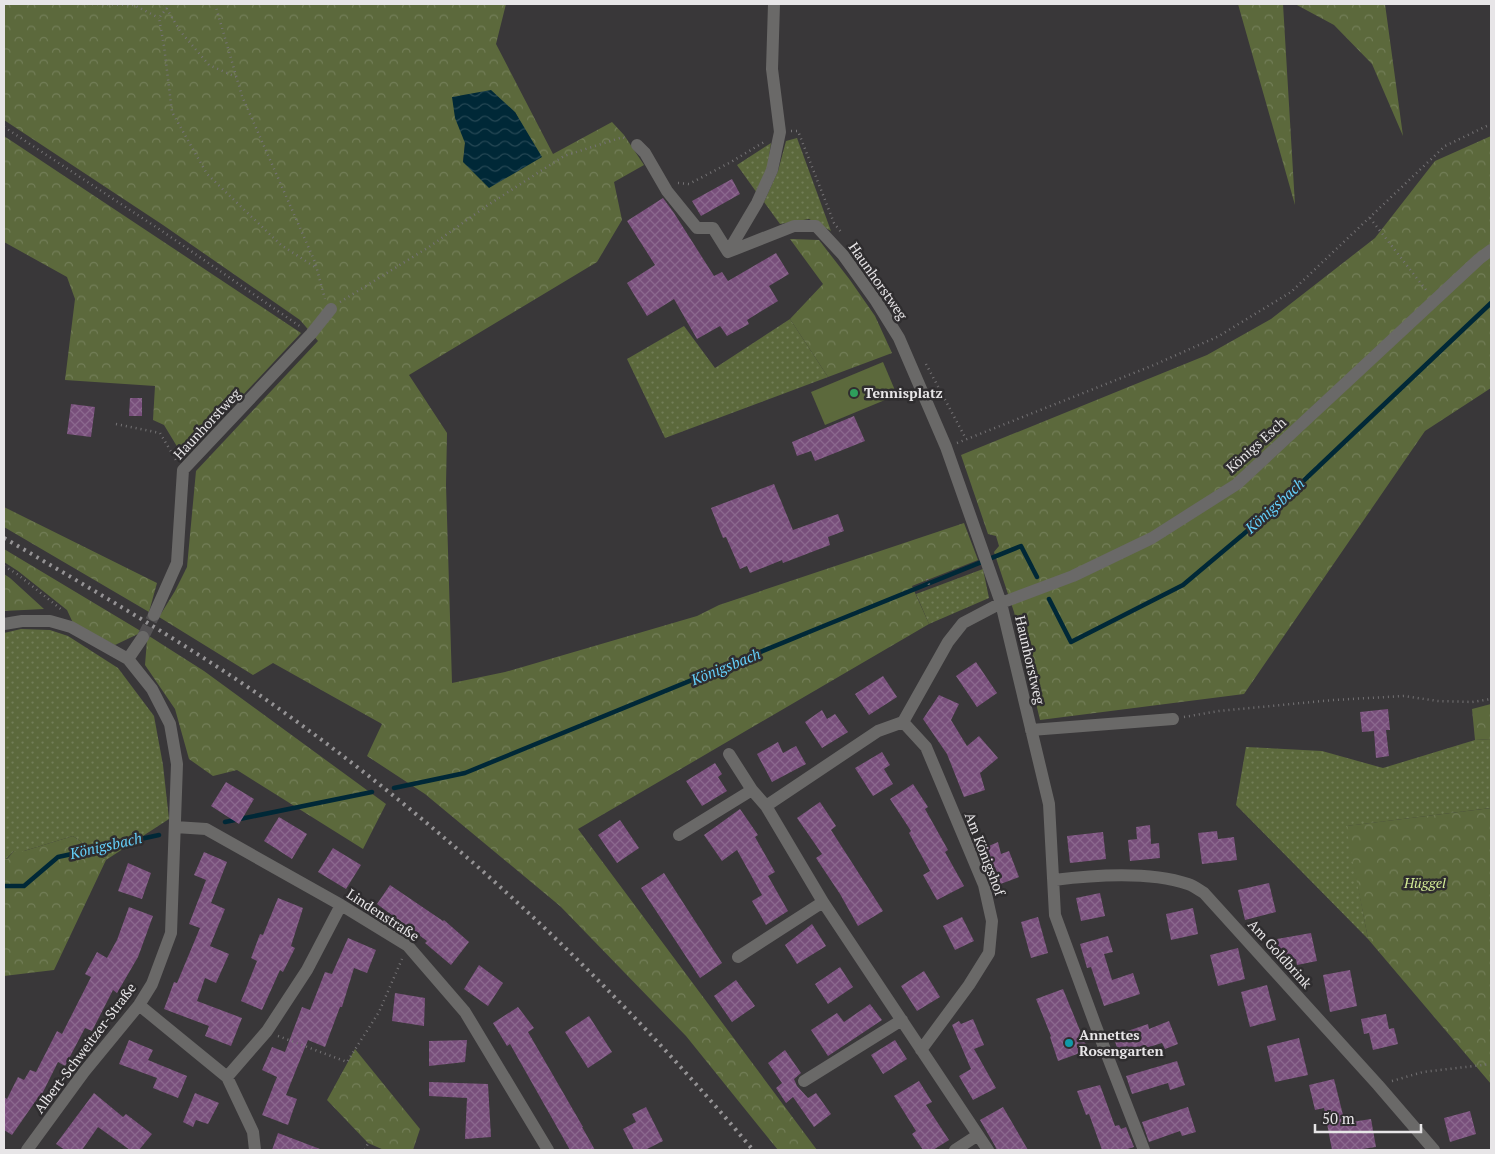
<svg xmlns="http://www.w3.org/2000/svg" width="1495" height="1154" font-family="'PT Serif',serif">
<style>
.grass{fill:url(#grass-dots)}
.forest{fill:url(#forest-crowns);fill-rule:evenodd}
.pitch{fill:#5c693c}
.water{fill:url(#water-waves)}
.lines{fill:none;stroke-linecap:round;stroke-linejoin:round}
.stream{stroke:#002837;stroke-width:4.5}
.building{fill:url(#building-cross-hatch)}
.minor-tunnel{stroke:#535153;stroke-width:12;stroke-dasharray:12 6;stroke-linecap:butt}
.path{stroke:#757375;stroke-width:2.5;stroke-dasharray:1 4;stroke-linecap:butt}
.minor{stroke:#6a6968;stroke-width:12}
.rail{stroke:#959395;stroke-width:4;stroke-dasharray:2.5 5;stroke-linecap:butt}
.leisure-dot{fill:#2e9e5b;stroke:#2f2d2f;stroke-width:2}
.culture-dot{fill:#0f9aa8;stroke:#2f2d2f;stroke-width:2}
.labels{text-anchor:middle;stroke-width:5;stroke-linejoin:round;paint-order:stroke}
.street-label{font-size:14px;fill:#e7e5e7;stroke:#2f2d2f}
.poi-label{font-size:14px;font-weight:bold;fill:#e7e5e7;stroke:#2f2d2f;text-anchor:start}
.park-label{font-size:14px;font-style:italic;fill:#d4ed96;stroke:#2f2d2f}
.water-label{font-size:15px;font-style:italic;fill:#64d0fb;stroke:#2f2d2f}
</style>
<defs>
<pattern id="grass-dots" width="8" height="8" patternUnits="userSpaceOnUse" patternTransform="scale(1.25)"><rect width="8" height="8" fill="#5c693c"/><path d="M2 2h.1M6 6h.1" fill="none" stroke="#737e58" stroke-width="1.8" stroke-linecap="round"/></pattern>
<pattern id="forest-crowns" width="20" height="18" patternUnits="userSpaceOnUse" patternTransform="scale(1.25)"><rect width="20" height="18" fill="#5c693c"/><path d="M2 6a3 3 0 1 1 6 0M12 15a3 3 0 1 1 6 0" fill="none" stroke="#737e58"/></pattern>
<pattern id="water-waves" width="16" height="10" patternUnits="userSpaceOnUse" patternTransform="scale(1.25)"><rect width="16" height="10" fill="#002837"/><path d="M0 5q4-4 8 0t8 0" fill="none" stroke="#254754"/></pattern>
<pattern id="building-cross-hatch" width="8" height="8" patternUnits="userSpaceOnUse" patternTransform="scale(1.25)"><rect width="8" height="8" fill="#784f7b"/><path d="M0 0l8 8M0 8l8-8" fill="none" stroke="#8b688e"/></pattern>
</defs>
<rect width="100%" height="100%" fill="#393739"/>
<path class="grass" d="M797,138L831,231L809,219L780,224L764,202L778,171L786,141Z
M771,143L767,171L757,193L737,165Z
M790,319L828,377L665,438L627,359L684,326L715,368Z
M983,569L989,598L929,624L916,594Z
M21,629L50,630L68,636L118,668L154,716L163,765L169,819L106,860L73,836L24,851H14L6,859H4V633Z
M1491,739V808L1347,826L1368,939L1236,805L1246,747L1322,751L1383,768L1475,740Z"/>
<path class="forest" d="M4,4H506L496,44L553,154L612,122L624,135L644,165L614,182L622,220L597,262L409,375L447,433L446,485L452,683L505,672L697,616L719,605L964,523L978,560L912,586L929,624L578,829L817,1150H778L686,1036L560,906L425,794L367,756L382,724L273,663L253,675L159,617L175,591L187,567L196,471L318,341L300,320L163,225L4,120ZM515,112L522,125L463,162L465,143Z
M1238,4H1283L1295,205Z
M1295,4H1385L1403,136L1372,64L1334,25Z
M4,136L301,333L184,458L164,425L153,420L155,386L65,380L75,299L67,277L4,242Z
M1491,136V388L1425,431L1244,694L1040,720L1014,612L994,552L999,546L996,536L988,534L961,455L1207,355L1271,319L1375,238L1435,161Z
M790,239L819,240L850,280L875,316L892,353L828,377L790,319L823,284Z
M4,507L157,583L149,612L4,527Z
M4,549L149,636L204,671L386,804L363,849L237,770L213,776L189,759L175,709L145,665L147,640L138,634L115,645L73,623L67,610L18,571L4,562Z
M4,574L10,578L44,609L4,611Z
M1491,704V739L1475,740L1472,709Z
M1491,808V1084L1368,939L1346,826Z
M73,836L106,860L54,970L4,976V859H7L14,851H24Z
M355,1049L420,1129L413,1150H384L368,1143L327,1100Z"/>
<path class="pitch" d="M883,362L897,395L825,425L811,392Z"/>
<path class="water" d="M491,90L515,112L542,157L489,188L463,162L465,143L455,118L452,97Z"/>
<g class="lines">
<path class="stream" d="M1049,599L1071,642L1183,585L1278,505L1491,303
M394,788L465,773L831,623L1021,546L1037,577
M225,822L372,792
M4,886H24L58,857L159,835"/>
</g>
<path class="building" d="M732,179L740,194L701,216L692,201Z
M663,198L674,213L714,276L722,272L728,281L776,253L789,274L769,286L778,301L747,320L749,324L727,336L720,326L697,339L674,299L647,316L627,283L655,265L627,221Z
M130,398H142V416H129Z
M71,404L95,407L91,437L67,434Z
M854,416L865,441L815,461L811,451L797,456L792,442Z
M774,484L793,530L838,514L844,531L828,537L830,545L783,563L782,560L750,573L747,566L740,569L726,537L723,538L711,508Z
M976,662L997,693L977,707L956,676Z
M883,676L897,697L869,715L855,694Z
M939,695L959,704L951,720L967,746L979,736L998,758L980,773L985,790L964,797L947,754L923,719Z
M1388,709L1390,730H1386L1389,756L1376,758L1374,731L1362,732L1360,712Z
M822,710L827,719L835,714L848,732L822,748L805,722Z
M778,742L783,753L796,746L806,764L772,782L757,754Z
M882,752L890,765L884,769L893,784L873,796L855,768Z
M715,763L722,774L718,777L727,791L702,806L686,781Z
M226,782L254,799L239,824L211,806Z
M913,784L928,807L925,809L948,850L945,852L964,886L937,900L923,875L930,871L909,833L911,831L890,799Z
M820,802L836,826L831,830L883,911L858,926L840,894L816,858L822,854L797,818Z
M740,809L758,835L755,837L775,872L768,876L788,911L766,925L752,901L762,895L737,850L722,861L704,835Z
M279,817L307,834L292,859L264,841Z
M620,820L639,848L617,863L598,835Z
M1150,825L1151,844L1159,843L1160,858L1130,861L1128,840L1137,839L1136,827Z
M1217,831L1218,839L1234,837L1237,860L1202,864L1198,833Z
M1103,832L1106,859L1070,863L1067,836Z
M998,842L1001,854L1009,851L1019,877L995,886L982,849Z
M333,848L361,865L346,889L318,872Z
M204,852L227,862L211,903L225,909L210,946L229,954L216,983L205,978L197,1001L242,1018L231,1046L205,1036L209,1026L164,1009L174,982L177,983L200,928L189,924L206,880L194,875Z
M128,863L151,873L142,899L118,891Z
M664,873L722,963L700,978L641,888Z
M1269,883L1276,912L1245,920L1238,890Z
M390,885L443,921L444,920L469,942L451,965L425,943L427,941L377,904Z
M1100,893L1105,916L1081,921L1076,898Z
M278,898L303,908L291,946L295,948L283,972L280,970L262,1010L241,1001L257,961L251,958L260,934L263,935Z
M129,907L153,916L138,957L117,993L113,990L92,1031L85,1028L65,1066L58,1062L39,1100L37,1099L12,1135L4,1130V1097L7,1099L18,1077L24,1080L30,1070L36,1072L57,1031L62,1034L91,977L85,974L97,952L107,958L117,940Z
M1193,908L1198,934L1171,940L1166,914Z
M962,917L974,941L955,950L943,926Z
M1038,917L1048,953L1031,958L1021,922Z
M812,924L826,946L797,964L785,945Z
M1311,933L1317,961L1297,965L1296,959L1281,962L1277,939Z
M1108,936L1113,952L1104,954L1112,980L1133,973L1140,994L1104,1006L1091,967L1087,968L1080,944Z
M348,938L376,950L367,973L354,968L342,1007H340L325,1047L308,1040L286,1095L297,1099L288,1125L262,1115L277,1077L262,1070L272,1047L285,1052L302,1007L310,1010L325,972L332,974Z
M1238,948L1245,979L1218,986L1210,955Z
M479,965L503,983L488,1006L464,989Z
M840,967L853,987L828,1004L815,984Z
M1350,970L1357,1006L1330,1012L1323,975Z
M924,971L940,997L917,1011L901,986Z
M736,980L755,1006L732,1022L714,996Z
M1267,985L1276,1020L1250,1027L1241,992Z
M1063,989L1088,1050L1058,1061L1050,1037L1051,1036L1036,999Z
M395,993L425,998L424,1026L392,1021Z
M870,1004L882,1020L828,1056L811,1030L837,1013L844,1022Z
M518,1007L534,1028L528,1032L583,1127H582L595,1150H570L510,1044L507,1046L493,1023Z
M1386,1014L1389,1029L1394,1028L1398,1044L1373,1050L1369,1033L1364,1034L1361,1019Z
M589,1016L612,1052L588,1068L565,1032Z
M973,1019L984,1045L974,1049L996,1088L973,1100L959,1076L971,1069L952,1025L959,1021L961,1024Z
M1169,1021L1178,1044L1165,1049L1162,1043L1120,1056L1113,1036L1148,1024L1149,1029Z
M1299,1038L1308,1075L1275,1082L1267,1046Z
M129,1040L153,1050L148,1060L187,1076L178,1098L153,1088L157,1078L119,1064Z
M467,1040L465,1062L429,1066V1041Z
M895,1040L907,1059L883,1074L871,1055Z
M785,1050L801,1073L794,1079L797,1086L808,1098L816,1093L831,1114L814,1127L793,1097L786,1103L776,1088L782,1083L768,1063Z
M1177,1061L1185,1085L1170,1090L1168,1083L1132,1094L1126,1076Z
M1334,1079L1345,1123L1371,1119L1376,1147L1356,1150H1332L1324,1108L1315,1110L1309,1085Z
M919,1081L932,1102L926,1105L949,1140L933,1150H923L912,1134L916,1131L894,1096Z
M429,1082L488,1084L491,1137L465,1139L467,1098L429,1096Z
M1100,1085L1115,1126L1119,1125L1121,1129L1126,1127L1134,1147L1124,1150H1102L1089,1114L1086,1115L1077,1091Z
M94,1093L123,1117L126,1114L152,1134L139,1150H130L98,1127L82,1150H65L56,1144Z
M195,1093L219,1103L208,1124L196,1120L193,1127L183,1122Z
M646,1107L663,1141L645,1150H634L623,1129L636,1122L632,1114Z
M1003,1107L1028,1150H997L995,1146L980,1120Z
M1188,1107L1196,1132L1182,1136L1180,1131L1149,1142L1142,1122Z
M1470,1111L1476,1134L1450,1142L1444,1118Z
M278,1133L320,1149V1150H272Z"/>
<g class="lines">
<path class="minor-tunnel" d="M143,637L154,615"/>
<path class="path" d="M82,4L134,5L159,18
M164,4L180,31L209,65L236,77
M215,4L242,96L315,262L325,299
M167,8L159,18L164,46L172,112L207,174L281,245L315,267
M4,127L162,231L301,327
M791,131H798L834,223L841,232
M678,183L689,184L731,162L764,142
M1370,218L1426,290
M340,302L429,247L488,205L564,156L623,137L626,139
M926,364L966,439
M116,424L160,433L176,460
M957,443L1154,365L1219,336L1291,292L1445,146L1491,124
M4,566L17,574L62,610
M927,579L930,587
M1184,717L1219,711L1333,700L1404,696L1438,701L1472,702L1491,699
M278,1036L347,1062L379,1012L402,959
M1392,1081L1423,1072L1491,1064
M365,1150L368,1143"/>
<path class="minor" d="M637,145L645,153L667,191L697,228H713L728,252L794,226H816L843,255L876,301L899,338L946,447L1001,603L1049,804L1055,915L1095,1024L1144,1150
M728,252L757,203L772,170L780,132L772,69L774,4
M154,615L177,563L183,470L311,334L331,309
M4,624L22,621H50L71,627L128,659L152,689L170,724L177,764L171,933L152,984L139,1005L84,1072L27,1150
M128,659L143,637
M903,722L926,747L984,885L992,921L989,953L969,985L921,1050
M1031,730L1173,719
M729,754L752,790
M175,827L206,829L341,905L408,946L465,1012L548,1150
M679,835L752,790L766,806
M1054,880C1094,875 1149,871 1188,884C1194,886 1199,890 1204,893L1378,1085L1434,1150
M738,957L823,902
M139,1005L227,1077L253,1132L255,1150
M227,1077L267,1031L307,970L341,905
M804,1081L902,1020
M955,1150L978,1135
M988,1150L823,902L766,806L878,731L903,722L948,642L963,623L1001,603L1073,576L1152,538L1237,484L1479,259L1491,250"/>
<path class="rail" d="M4,538C90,588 176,638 258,694C443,823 608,977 753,1150"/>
</g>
<circle class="leisure-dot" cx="854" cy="393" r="5"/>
<circle class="culture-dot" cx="1069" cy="1043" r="5"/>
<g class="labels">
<g class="street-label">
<text transform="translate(878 281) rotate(55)" y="5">Haunhorstweg</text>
<text transform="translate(207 424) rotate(-47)" y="5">Haunhorstweg</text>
<text transform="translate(1256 445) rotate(-42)" y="5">Königs Esch</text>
<text transform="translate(1030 660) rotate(77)" y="5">Haunhorstweg</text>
<text transform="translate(985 854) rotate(69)" y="5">Am Königshof</text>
<text transform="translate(383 915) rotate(33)" y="5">Lindenstraße</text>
<text transform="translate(1280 954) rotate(48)" y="5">Am Goldbrink</text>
<text transform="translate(85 1048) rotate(-53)" y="5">Albert-Schweitzer-Straße</text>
</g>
<g class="poi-label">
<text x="864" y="398">Tennisplatz</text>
<text x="1079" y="1040">Annettes<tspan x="1079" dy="16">Rosengarten</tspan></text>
</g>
<g class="park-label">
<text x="1425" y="888">Hüggel</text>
</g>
<g class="water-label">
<text transform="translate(1275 506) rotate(-42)" y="5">Königsbach</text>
<text transform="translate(726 667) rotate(-22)" y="5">Königsbach</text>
<text transform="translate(106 846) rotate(-13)" y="5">Königsbach</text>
</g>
</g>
<rect width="1495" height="1154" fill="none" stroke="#e7e5e7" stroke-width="10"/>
<path d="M1315 1124v8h106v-8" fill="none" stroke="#e7e5e7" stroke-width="2.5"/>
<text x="1322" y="1124" font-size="15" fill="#e7e5e7" stroke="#2f2d2f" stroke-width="4" paint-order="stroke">50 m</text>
</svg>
